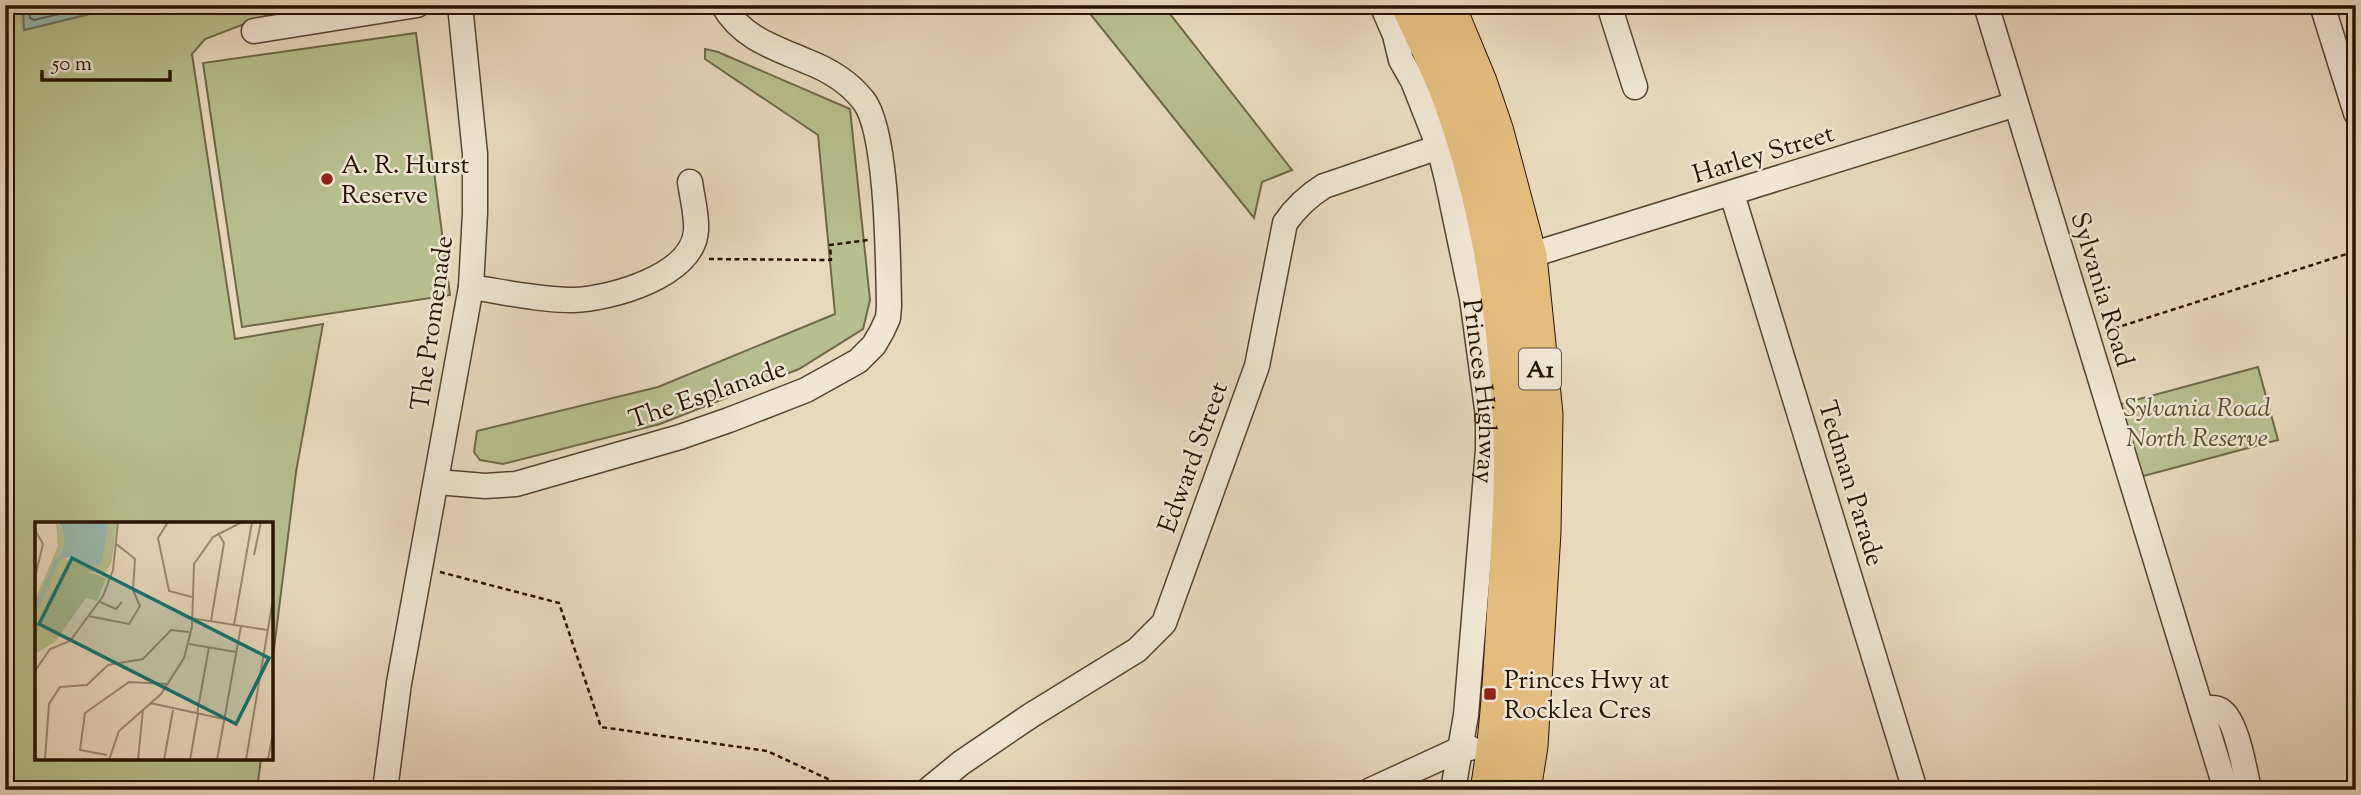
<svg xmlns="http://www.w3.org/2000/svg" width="2361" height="795" font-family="'Sorts Mill Goudy',serif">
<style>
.green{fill:#b8bf8f;stroke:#706848;stroke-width:2}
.water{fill:#97baaf;stroke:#6a7769;stroke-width:2}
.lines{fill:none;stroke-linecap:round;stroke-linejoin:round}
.shore{stroke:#5f6658;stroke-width:2}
.minor-casing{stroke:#57442f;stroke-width:27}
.highway-casing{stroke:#271200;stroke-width:39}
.path{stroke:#271200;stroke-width:2.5;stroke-dasharray:5 3.5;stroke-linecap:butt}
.minor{stroke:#f0e6d3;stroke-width:24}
.highway{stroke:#e4bc7e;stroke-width:37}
.poi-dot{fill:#8f2418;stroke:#f0e6d3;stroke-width:2.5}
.labels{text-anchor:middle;stroke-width:5;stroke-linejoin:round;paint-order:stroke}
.shield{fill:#f0e6d3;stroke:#63523f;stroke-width:2}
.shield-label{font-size:24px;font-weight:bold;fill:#271200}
.street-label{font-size:26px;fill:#271200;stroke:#f0e6d3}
.poi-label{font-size:26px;fill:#271200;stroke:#f0e6d3;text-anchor:start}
.park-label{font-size:26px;font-style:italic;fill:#5a4f32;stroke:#f0e6d3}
.inset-river{fill:none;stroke:#97baaf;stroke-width:3.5}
.inset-road{fill:none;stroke:#9b8971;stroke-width:2}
.view{fill:#0f766e;fill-opacity:0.15;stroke:#0f766e;stroke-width:3.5}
.inset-edge{fill:none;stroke:#271200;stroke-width:3.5}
</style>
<rect width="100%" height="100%" fill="#e8d9bc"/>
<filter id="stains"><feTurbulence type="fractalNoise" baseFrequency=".00286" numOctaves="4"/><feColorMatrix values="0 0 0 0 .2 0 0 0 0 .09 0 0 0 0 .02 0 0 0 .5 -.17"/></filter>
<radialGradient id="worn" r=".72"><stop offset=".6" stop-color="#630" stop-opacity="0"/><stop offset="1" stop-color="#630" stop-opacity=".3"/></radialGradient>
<path class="green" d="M5,5L23,9L24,30L126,5H319L273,13L205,39L192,54L235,339L323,324L296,472L271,673V524H37V758H261L257,790H5Z
M1083,5H1163L1292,170L1262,182L1254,218Z
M416,33L450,295L242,327L203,63Z
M705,49L718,52L850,109L870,300L863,329L799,369L660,424L503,464L480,460L474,452L477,431L658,387L835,314L818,135L705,59Z
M2258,367L2278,440L2136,478L2117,405Z"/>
<path class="water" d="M12,5H126L24,30L23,9Z"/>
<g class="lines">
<path class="shore" d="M28,5L30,18L34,20L98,5"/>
<g class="minor-casing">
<g id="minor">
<path id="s1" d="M1382,5L1395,35L1401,60L1413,81L1439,147L1447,179L1472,298L1488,416V450L1466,715L1453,790"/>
<path d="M1609,5L1635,87"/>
<path d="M1986,5L2226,790"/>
<path d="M2322,5L2356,113"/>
<path d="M254,31L417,5"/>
<path d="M1732,194L1915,790"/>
<path d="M1528,256L2016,104"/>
<path d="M471,287C504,292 539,300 573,300C610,299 694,276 696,230C697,215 692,197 690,182"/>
<path d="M437,482L485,486L516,484L680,437L729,420L806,390L858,361L874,345L882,331L888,318L889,306C888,262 888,130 863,100C848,81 827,69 806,61C773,47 742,38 723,5"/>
<path d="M2201,708C2206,708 2213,707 2218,709C2236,714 2245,772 2249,790"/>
<path d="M385,790L399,683L471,287L475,213V154L460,5"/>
<path d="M928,790L961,763L1030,716L1137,650L1164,623L1257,366L1285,223C1296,207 1308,196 1324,186L1439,147L1465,141"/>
<path d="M1371,790L1458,750L1470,748"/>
</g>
</g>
<g class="highway-casing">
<path id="highway" d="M1410,5C1423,34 1438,63 1449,92C1487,193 1506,307 1511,414C1515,477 1510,542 1506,605C1502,667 1500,729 1489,790
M1446,5L1478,82L1495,132L1528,256L1544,414L1542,532L1529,746L1522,790"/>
</g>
<path class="path" d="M709,259L831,260L830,245L868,240
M2106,331L2356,251
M440,572L559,603L601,727L767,751L852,790"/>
<use href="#minor" class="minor"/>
<use href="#highway" class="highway"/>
</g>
<g class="poi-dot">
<circle cx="327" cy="179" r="7"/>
<rect x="1483" y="687" width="14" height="14" rx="3.5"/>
</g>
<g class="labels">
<rect class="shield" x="1519" y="348.5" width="42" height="41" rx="5"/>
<g class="shield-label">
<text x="1540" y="377">A1</text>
</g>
<g class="street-label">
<text transform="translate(1763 153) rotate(-17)" y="9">Harley Street</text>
<text transform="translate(2103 289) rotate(73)" y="9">Sylvania Road</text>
<text transform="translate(431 323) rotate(-82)" y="9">The Promenade</text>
<text dy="9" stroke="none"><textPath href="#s1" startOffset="402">Princes Highway</textPath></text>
<text transform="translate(707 393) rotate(-19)" y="9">The Esplanade</text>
<text transform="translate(1192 457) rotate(-70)" y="9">Edward Street</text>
<text transform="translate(1852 483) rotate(73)" y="9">Tedman Parade</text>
</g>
<g class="poi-label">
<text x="341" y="173">A. R. Hurst<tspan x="341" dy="30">Reserve</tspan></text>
<text x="1504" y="688">Princes Hwy at<tspan x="1504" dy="30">Rocklea Cres</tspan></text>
</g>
<g class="park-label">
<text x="2197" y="416">Sylvania Road<tspan x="2197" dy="30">North Reserve</tspan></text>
</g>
</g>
<g transform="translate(35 522)">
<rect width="238" height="238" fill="#e8d9bc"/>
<path d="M21,0L28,7L29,25L22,36L60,41L65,37L74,0H82L77,39L70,52L51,49L71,56L62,79L51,76L20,120L0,132V78L23,24Z" fill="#b8bf8f"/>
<path d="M23,0H74L67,40L60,44L37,35L21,38L29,25L28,7Z" fill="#97baaf"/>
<path class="inset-river" d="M0,89L23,36"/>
<path class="inset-road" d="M133,0L123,16L134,69L157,75M0,8L8,22L0,55M219,33L226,0M65,80L81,87L87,80M53,94L94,102L105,84L98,68L100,37L80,21M155,96L232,108M176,99L189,21L183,11M199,103L217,0M154,122L201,130M0,149L15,127L35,119L68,74L78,48L83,0M115,181L189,197M162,192L174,125M72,233L45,228L50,191L94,160L132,162M10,238L14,182L25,165L52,163L73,143L108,137L136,108L154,110M74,238L84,209L126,172L149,136L157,105L159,42L178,15L207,0M103,238L108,187M129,238L138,188M155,238L163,192M182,238L206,104M211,238L238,77M233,238L238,210"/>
<path class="view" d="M37,36L234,136L201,202L4,102Z"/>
<rect width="238" height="238" class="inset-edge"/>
</g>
<rect width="2361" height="795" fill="none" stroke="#e8d9bc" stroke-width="28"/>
<rect x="7" y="7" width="2347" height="781" fill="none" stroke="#271200" stroke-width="3.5"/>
<rect x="14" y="14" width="2333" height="767" fill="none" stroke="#271200" stroke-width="2"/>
<path d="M42 70v10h128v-10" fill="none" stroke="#271200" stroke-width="3.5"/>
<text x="52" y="70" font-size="21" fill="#271200" stroke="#f0e6d3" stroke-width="5" paint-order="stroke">50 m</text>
<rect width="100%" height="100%" filter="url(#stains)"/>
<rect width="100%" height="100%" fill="url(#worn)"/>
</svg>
